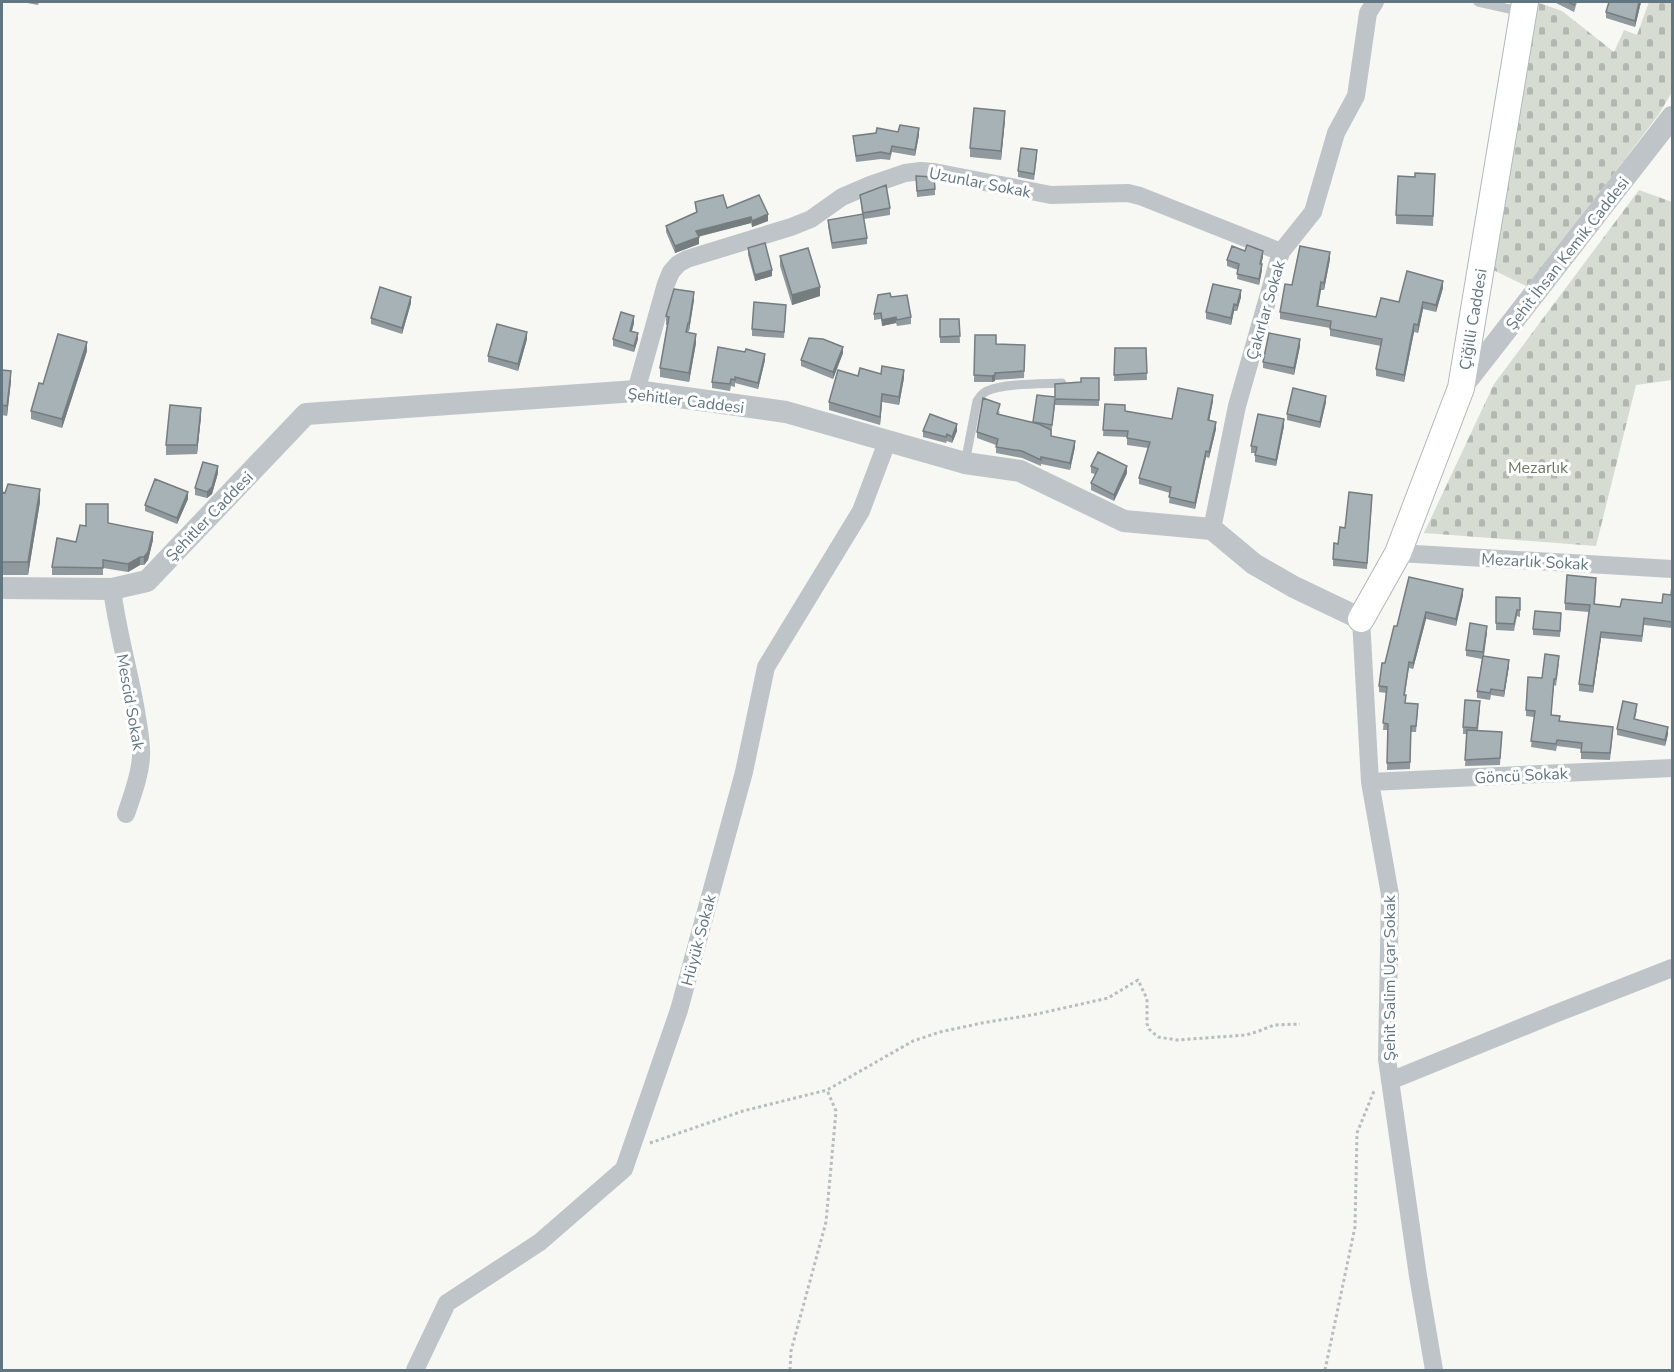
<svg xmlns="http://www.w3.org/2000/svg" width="1674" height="1372" font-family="'Nunito Sans',sans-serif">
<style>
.cemetery{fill:url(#cemetery-stones)}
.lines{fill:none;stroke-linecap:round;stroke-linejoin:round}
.secondary-casing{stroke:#b0b8bc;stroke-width:28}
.path{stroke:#b8bdbf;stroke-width:3;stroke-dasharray:3 3;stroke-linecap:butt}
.service{stroke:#bec4c7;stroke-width:9}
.minor{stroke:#bec4c7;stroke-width:18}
.tertiary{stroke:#bec4c7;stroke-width:22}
.secondary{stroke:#fff;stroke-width:26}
.wall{fill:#90999d}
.shaded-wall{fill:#757d7f}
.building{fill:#a7b2b6;stroke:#757d7f;stroke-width:1.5}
.labels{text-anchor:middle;stroke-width:6;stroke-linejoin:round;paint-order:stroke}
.street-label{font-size:16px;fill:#617681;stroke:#fff}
.park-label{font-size:16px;fill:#667860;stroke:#fff}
</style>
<defs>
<pattern id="cemetery-stones" width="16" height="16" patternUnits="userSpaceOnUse" patternTransform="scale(1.5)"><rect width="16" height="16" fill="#d7dcd3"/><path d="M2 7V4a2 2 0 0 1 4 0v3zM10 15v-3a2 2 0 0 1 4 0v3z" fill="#b2b7b1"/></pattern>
</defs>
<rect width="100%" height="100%" fill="#f7f7f4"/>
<path class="cemetery" d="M1649,2H1672V92L1659,114L1528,287L1489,268L1505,167L1539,3L1562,11L1614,52L1624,30L1637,35Z
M1639,190L1672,202V380L1636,385L1596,546L1424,533L1494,384Z"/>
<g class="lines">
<g class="secondary-casing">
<g id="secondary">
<path id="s1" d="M1361,619L1398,553L1461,388L1525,2"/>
</g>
</g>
<path class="path" d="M650,1143L743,1111L827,1090L913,1041L940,1032L982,1023L1037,1014L1108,998L1138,980L1147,999V1024L1149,1029L1158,1037L1177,1040L1246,1035L1259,1031L1274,1025L1300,1024
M790,1370L791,1351L826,1222L836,1111L827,1090
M1325,1370L1355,1227L1357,1133L1374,1091"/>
<path class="service" d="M1478,2L1523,12
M965,463L977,401C980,397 982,393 987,391C1005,383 1042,384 1062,383"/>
<path class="minor" d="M636,391L666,284L671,272L678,264L687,259L791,227L811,219L842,197L870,185L905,173L921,171L934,172L1051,195L1128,193L1140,196L1281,252
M1212,529L1237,406L1281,252L1313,212L1336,133L1356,96L1368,13L1375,2
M1398,553L1672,569
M112,589C117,630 129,670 136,711C138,726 142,741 141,757C140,776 132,796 126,814
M1361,619L1370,782L1390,895L1387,1059L1418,1276L1434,1370
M1370,782L1672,768
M1390,1081L1552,1015L1672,968
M415,1370L447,1303L540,1242L624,1169L679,1010L744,772L766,667L861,511L887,442"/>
<path class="tertiary" d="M1461,388L1672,117
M2,588L112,589L147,581L306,414L636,391L786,412L965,463L1020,471L1124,521L1212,529L1254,564L1294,587L1361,619"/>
<use href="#secondary" class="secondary"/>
</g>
<path class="wall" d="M22,2H39L38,5Z
M1554,2H1577L1574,12Z
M1641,2L1635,27L1606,18V12Z
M1005,120L1001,160L970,157V148Z
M898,132L919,135L915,156L892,152L890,160L881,159L856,162L853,136Z
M1037,156L1034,180L1018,177V171Z
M1435,174L1433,226L1396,224V215L1415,177Z
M916,176L935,189V195L917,197Z
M860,195L890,208V215L864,219L867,238V244L832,249L828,226V220L862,214Z
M695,202L727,208L768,221L752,227L751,223L698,237L699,244L675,253L666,232V226L696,213Z
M748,248L772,276L755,281L748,255Z
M780,256L820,296L792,305L780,266Z
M1263,257L1261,264L1262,270L1259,285L1237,279L1238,270L1227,266V260Z
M1330,259L1324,290H1321L1318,306L1376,317L1399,302L1443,288L1436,312L1423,309L1418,333L1414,332L1404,382L1376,376V369L1381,346L1330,336V328L1280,319V312L1292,285Z
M891,297L911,317V324L897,326L896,323L882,326L881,319L874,320V314Z
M1241,297L1237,311H1234L1231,325L1206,319V312Z
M694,300L689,331L688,332L696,343L689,382L660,377V368L667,325H666V316Z
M411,303L402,334L371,324V318Z
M786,312L784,338L752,336V329Z
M940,319H959L960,343H940Z
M634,323L632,331L638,339L634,352L613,346V339Z
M975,335L996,344L1025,345L1024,378L995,380V381L992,382H974Z
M527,339L518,371L488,362V356Z
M1300,346L1294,375L1263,368V362Z
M1115,348H1146L1147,380L1114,381Z
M87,351L62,428L31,419V411L43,384Z
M843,353L833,379L801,366V360Z
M765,360L758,389L735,383V387L731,386L730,391L712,388V382Z
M2,370L11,381L7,416L2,415Z
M881,374L904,378L899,405L882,402L880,425L829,410V402Z
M1099,378V406L1055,405L1051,436L1075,447L1070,470L1041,464V466L1022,458L996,453V445L977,438V432L1000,411L999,414L1033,423L1055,397L1081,382Z
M1213,401L1209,420L1216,429L1209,458L1206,457L1195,509L1169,503L1170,493L1139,484V478L1148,448L1127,445V437L1103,436L1105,404L1125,411L1172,419Z
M1326,402L1320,428L1287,420V414Z
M201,417L197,454L166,455V445Z
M1284,426L1276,466L1255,462V453H1251V446Z
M923,431H957L952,443L947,441L946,443L923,437Z
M1091,466L1127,473L1114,501L1091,490V483L1095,474L1091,473Z
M218,473L212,494L207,498L195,495V488Z
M2,492L40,502L28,575H2Z
M188,499L177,524L145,511V505Z
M1372,501L1367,569L1333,566V559L1345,528Z
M108,523L153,540L148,560L144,565H140L128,572L103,568V575H52V567L76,542L86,526Z
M1409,577L1463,595L1456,626L1426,619L1413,669L1409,668L1405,695L1406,703L1418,710L1416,732H1411L1410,769L1387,770L1388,730H1383L1386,693L1379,692V686L1385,663L1397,626Z
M1596,585L1595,604L1620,607L1662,603L1671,595L1672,586V628L1644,625L1642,642L1601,638L1593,693L1579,691V684L1589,612L1565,610V603Z
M1496,597L1520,598V617L1517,616L1514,631L1496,630Z
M1561,619L1560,637L1533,635V629Z
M1487,632L1484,656L1509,666L1504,697L1491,695L1490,700L1477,698V691L1482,659L1466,656V650Z
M1559,663L1556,686L1554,685L1551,715L1560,721L1613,733L1610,760L1581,759V749L1557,746L1556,751L1531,747L1534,717L1526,716V710Z
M1480,708L1478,731L1502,732L1500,765L1465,766L1467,734H1463V727Z
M1637,710L1635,719L1668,734L1665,746L1617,735V729Z"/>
<path class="shaded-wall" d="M1639,2H1641L1635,27V21Z
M1005,111V120L1001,160V151Z
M919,128V135L915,156V150Z
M768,214V221L752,227V221Z
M751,217V223L696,237V231Z
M699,237V244L675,253V246Z
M1263,251V257L1260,269V264Z
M1330,252V259L1324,290V283Z
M1262,264V270L1259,285V279Z
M772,270V276L755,281V275Z
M1443,281V288L1436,312V305Z
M1321,282V290L1317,313V306Z
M820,287V296L792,305V295Z
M1241,290V297L1237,311V305Z
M694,292V300L689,331V323Z
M411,297V303L402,334V328Z
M1423,302V309L1418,333V325Z
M1234,304V311L1231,325V318Z
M634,316V323L630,337V331Z
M896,317V323L882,326V320Z
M1414,324V332L1404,382V375Z
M527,332V339L518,371V364Z
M638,333V339L634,352V346Z
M696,334V343L689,382V373Z
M1300,339V346L1294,375V368Z
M87,342V351L62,428V419Z
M843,347V353L833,379V372Z
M765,354V360L758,389V383Z
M904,370V378L899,405V397Z
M11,371V381L7,416V406Z
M995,375V381L992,382V376Z
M882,394V402L880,425V417Z
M1213,395V401L1208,427V420Z
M1326,396V402L1320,428V422Z
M201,408V417L197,454V445Z
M1284,419V426L1276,466V460Z
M1216,422V429L1209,458V452Z
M957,424V431L952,443V437Z
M1075,441V447L1070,470V463Z
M1206,451V457L1195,509V503Z
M218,466V473L212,494L207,498V492Z
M1127,466V473L1114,501V495Z
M40,489V502L28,575V562Z
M188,492V499L177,524V518Z
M153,532V540L148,560L144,565V557Z
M140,557V565L128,572V564Z
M1463,589V595L1456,626V619Z
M1426,612V619L1413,669V663Z
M1487,626V632L1483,659V652Z
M1601,632V638L1593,693V686Z
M1509,660V666L1504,697V691Z
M1668,727V734L1665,746V740Z"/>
<path class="building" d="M1568,2H1575L1574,5Z
M1609,2H1639L1635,21L1606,12Z
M974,108L1005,111L1001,151L970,148Z
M900,125L919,128L915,150L892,146L890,154L881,152L856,156L853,136L876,133L877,128L898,132Z
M1021,148L1037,150L1034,174L1018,171Z
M1415,173L1435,174L1433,216L1396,215L1398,176L1415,177Z
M916,176L934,177L935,189L917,191Z
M886,185L890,208L863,213L860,195Z
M723,195L727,208L759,195L768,214L752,221L751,217L696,231L699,237L675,246L666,226L697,212L695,202Z
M863,214L867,238L832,243L828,220Z
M765,243L772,270L755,275L748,248Z
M1247,245L1263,251L1260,264H1262L1259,279L1237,274L1239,264L1227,260L1232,246L1245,251Z
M1300,246L1330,252L1324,283L1321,282L1317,306L1376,317L1381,298L1399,302L1407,271L1443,281L1436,305L1423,302L1418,325L1414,324L1404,375L1376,369L1382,339L1330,329L1331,321L1280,312L1285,284L1292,285Z
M808,248L820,287L792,295L780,256Z
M1213,284L1241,290L1237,305L1234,304L1231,318L1206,312Z
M380,287L411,297L402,328L371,318Z
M674,289L694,292L689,323H688L686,332L696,334L689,373L660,368L669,317L666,316Z
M890,293L891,297L907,295L911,317L897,320L896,317L882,320L881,313L874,314L878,295Z
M754,302L786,305L784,332L752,329Z
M621,312L634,316L630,331L638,333L634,346L613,339Z
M940,319H959L960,336L940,337Z
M497,324L527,332L518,364L488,356Z
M1269,333L1300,339L1294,368L1263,362Z
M58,334L87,342L62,419L31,411L39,383L43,384Z
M975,335H996V344L1025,345L1024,371L995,373V375L992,376L974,375Z
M809,338L823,339L843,347L833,372L801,360Z
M718,347L745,352L746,349L765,354L758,383L735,377V380L731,379L730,384L712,382Z
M1115,348H1146L1147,373L1114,375Z
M882,366L904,370L899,397L882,394L880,417L829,402L838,370L858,376L860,368L881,374Z
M2,370L11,371L7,406L2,405Z
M1081,378H1099V400L1055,399L1052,425L1033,422L1037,395L1055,397V384L1081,382Z
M1178,388L1213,395L1208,420L1216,422L1209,452L1206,451L1195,503L1169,497L1171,487L1139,478L1150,442L1127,438L1128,431L1103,430L1105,404L1125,405V411L1172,419Z
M1293,388L1326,396L1320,422L1287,414Z
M983,398L1000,404L997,414L1039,424L1051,430V436L1075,441L1070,463L1041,457V460L1022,451L996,447L998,439L977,432Z
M170,405L201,408L197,445H166Z
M930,414L957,424L952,437L947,434L946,437L923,431Z
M1258,414L1284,419L1276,460L1255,455L1257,447L1251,446Z
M1098,452L1127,466L1114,495L1091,483L1098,469L1091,466Z
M203,462L218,466L212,487L207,492L195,488Z
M155,479L188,492L177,518L145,505Z
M8,484L40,489L28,562H2V492L5,493Z
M1349,492L1372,495L1367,563L1333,559L1334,543L1338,544L1340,527L1345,528Z
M86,504H108V523L153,532L148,552L144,557H140L128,564L103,560V568L52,567L57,538L76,542L80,525L86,526Z
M1567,575L1596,578L1594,604L1620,607L1622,599L1662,603L1663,594L1671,595L1672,586V622L1644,618L1642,636L1601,632L1593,686L1579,684L1590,605L1565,603Z
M1409,577L1463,589L1456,619L1426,612L1413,663L1409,662L1404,695H1406L1405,703L1418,704L1416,726H1411L1410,762L1387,763L1388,724L1383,723L1387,687L1379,686L1382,663H1385L1394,626H1397Z
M1496,597L1520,598V610H1517L1514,624L1496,623Z
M1535,611L1561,613L1560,631L1533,629Z
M1470,623L1487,626L1483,652L1466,650Z
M1545,654L1559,656L1556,679H1554L1551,715L1560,716L1559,721L1613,727L1610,753L1581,752L1582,743L1557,740L1556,744L1531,741L1535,711L1526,710L1528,677L1542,678Z
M1483,656L1509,660L1504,691L1491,689L1490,693L1477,691Z
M1465,700L1480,701L1477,728L1463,727Z
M1623,701L1637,704L1634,719L1668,727L1665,740L1617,729Z
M1467,730L1502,732L1500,758L1465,760Z"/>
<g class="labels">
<g class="street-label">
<text transform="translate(980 182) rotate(11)" y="6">Uzunlar Sokak</text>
<text transform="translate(1567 253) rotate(-52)" y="6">Şehit İhsan Kemik Caddesi</text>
<text transform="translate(1265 310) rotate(-74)" y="6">Çakırlar Sokak</text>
<text dy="6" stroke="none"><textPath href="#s1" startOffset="322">Çiğilli Caddesi</textPath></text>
<text transform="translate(686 400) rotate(7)" y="6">Şehitler Caddesi</text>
<text transform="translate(209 516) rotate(-46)" y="6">Şehitler Caddesi</text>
<text transform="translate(1535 561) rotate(3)" y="6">Mezarlık Sokak</text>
<text transform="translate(131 702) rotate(80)" y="6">Mescid Sokak</text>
<text transform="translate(1521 775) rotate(-3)" y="6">Göncü Sokak</text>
<text transform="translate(698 940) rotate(-75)" y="6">Hüyük Sokak</text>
<text transform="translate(1389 978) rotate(-90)" y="6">Şehit Salim Uçar Sokak</text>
</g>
<g class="park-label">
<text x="1538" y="473">Mezarlık</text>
</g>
</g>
<rect width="1674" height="1372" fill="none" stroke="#617681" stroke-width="6"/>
</svg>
